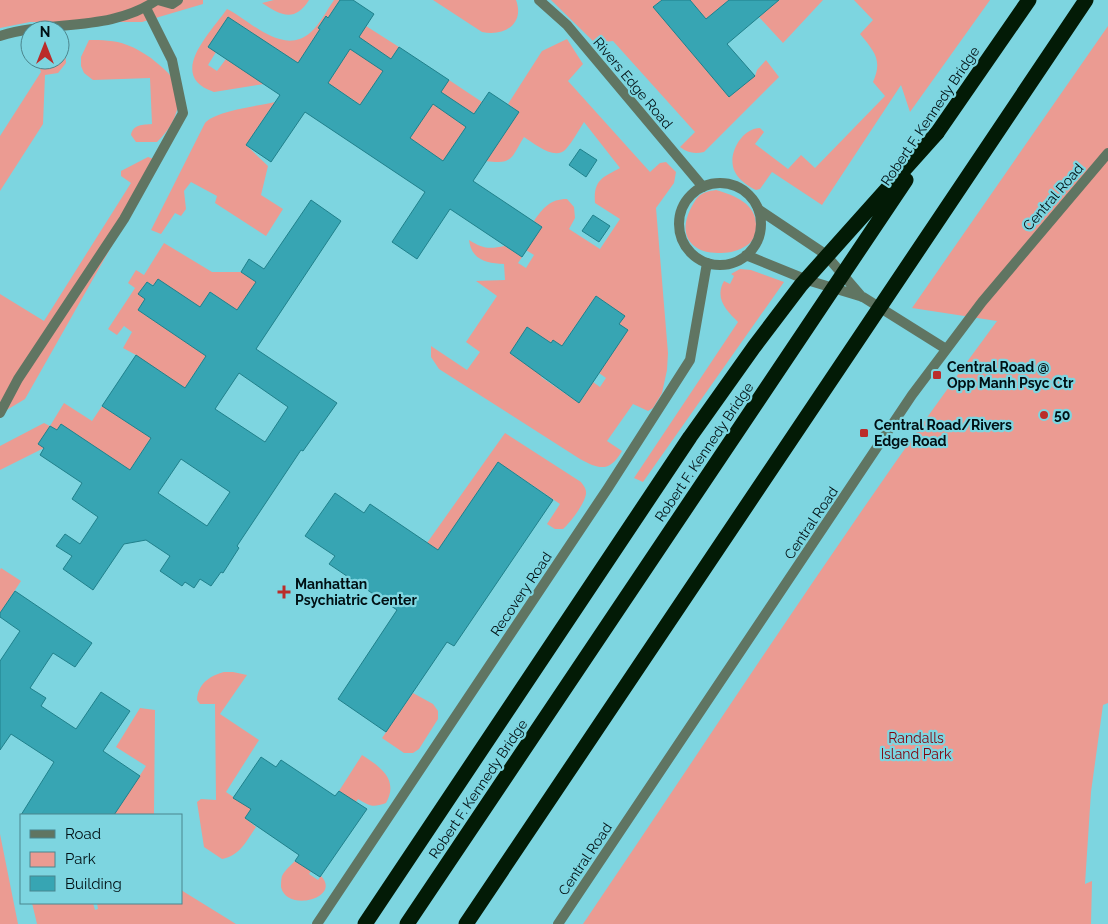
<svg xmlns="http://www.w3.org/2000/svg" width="1108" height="924" font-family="Raleway,sans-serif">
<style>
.green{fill:#eb9b92;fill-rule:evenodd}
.building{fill:#37a5b3;stroke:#20808b;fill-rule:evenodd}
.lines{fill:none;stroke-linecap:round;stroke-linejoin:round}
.service{stroke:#607562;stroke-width:10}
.minor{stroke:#607562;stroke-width:10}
.tertiary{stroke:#607562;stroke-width:10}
.motorway{stroke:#031b06;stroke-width:15}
.motorway-bridge{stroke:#031b06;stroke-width:15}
.poi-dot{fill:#bb2c2a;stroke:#7dd5e0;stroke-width:2}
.labels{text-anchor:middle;stroke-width:4.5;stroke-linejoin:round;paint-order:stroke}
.street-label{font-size:14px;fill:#001014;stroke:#7dd5e0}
.poi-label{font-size:14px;font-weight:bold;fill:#001014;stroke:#7dd5e0;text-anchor:start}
.park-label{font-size:14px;fill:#81030c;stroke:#7dd5e0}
</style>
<rect width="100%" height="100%" fill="#7dd5e0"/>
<path class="green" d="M0,0H203V4L142,22H30L0,28Z
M274,0H309C295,23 280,15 262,3Z
M334,0H340L298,63L228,17L208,47L216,52L208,65L217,71L226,59L264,84L214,92C166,76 210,33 227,9C251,21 283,57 311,32C320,24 327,10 334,0Z
M433,0H516C525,24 504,37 482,32Z
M551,0H662L653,7L729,97L755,76L757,70L766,60L779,77L704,152C694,154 688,153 680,147L695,132L613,41L595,43Z
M690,0H729L706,19Z
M779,0H823L783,43L759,17Z
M854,0H990L910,112L901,85L822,205L772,172L760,189L756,190C748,186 739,180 735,172C726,155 742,128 760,128L764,132L755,144L788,169L801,155L815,168L885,96L873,82C883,60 874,51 860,34L873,20Z
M366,26L399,47L374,84L368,110L328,83L350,49L361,56L358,37Z
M1108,26V703L1103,705L1091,792L1085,884L1092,881L1091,924H583C720,722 852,517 997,321L912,308Z
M567,39L583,64L568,81L650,172L660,163L666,162L676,172L674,183L656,208L668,353L667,370L662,393L653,408L648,411L633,404L607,441L622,451C610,472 600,470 580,459L439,369L431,357V346L467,370L480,352L466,342L497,296L476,281L505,280L504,264C487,263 472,261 469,240C483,249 489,249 505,246L522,257L518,263L526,268L534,255L526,250L542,227L534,221C543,208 550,199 567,199L574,207L575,218L569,229L600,249L620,219L595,203C593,179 604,177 620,168L584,122C578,131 573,141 566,149C555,161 535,144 524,137C511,158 513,165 486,161L519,112L508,104L542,51ZM596,296L625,316L619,324L628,330L599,373L606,378L600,387L593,382L579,403L541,377L542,375L510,353L527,328L551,343L562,346Z
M89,40C101,40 115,40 127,45C136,48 143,53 151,58C158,64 172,74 175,83C184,105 173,127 157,142H136L131,135C133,124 143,125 152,124L150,78L93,80L84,73L81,66V57Z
M60,43L65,50L66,63L58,73L45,75L43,124L0,191V136L41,72L37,60H60Z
M449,80L482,102L474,114L464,107L455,120L466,127L443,161L410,138Z
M275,102L246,145L268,166L261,195L283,209L266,236L215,203L217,196L191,182L184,191L186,209L181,216L175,213L161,234L151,230L205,123C215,111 258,106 275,102Z
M148,157L154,159L131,212L25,399L0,414V294L44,321L131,183L121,176V171Z
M716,190C736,196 758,204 756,229C755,237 752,243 744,247C736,252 727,253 718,253C691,253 678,235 690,210C692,206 695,200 698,197C703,192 710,191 716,190Z
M164,243L212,272H241L247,276L253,267L262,274L227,325L225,302L211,292L200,307L147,282L139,294L145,299L138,310L206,356L180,395L136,355L123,348L132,332L124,326L117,335L108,329L135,288L128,283L136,270L144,275Z
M740,269L751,270L784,282L643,482L634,478L738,322C727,311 714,299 724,281L730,284L734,276L731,274Z
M64,403L92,421L102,406L140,431H156L130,470L61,424L57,430L50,426L44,448L0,470V446L44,423L50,426Z
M505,433L581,482C583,485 586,488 586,492C587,501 570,523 563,529H555L547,524L560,504L498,462L438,551L427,543Z
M1,568L21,581L0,613V570Z
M224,672H233L247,675L220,714L259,740L226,792L251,809L245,818L256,827C247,840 240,856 222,859L204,847L197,802L201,799L216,800L215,704H200L197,700C198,684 209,676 224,672Z
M413,693L433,704L438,711V719L419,749L413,753H404L382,738Z
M140,708L155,710L154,815H67L82,793L118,809L146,766L116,747Z
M362,755C381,767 399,780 386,803C372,808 370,806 358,799L356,802L339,791Z
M0,834L18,924H0Z
M295,861L311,871L309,874L318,880L321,876C342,898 287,913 281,887C281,884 281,879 282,876C285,870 291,865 295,861Z
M181,890L236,924H37L32,903H93L95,910L98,909L97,903H181Z"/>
<path class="building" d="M340,0H353L374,14L359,37L391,59L399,47L449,80L441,92L474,114L489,92L519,112L473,181L542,227L522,257L450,209L417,259L392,242L425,192L305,112L271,162L246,145L280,95L208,47L228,17L298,63L320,29L318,28L326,16L328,18ZM350,49L383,71L360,105L328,83ZM433,104L466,127L443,161L410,138Z
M662,0H690L706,19L729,0H779L727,44L755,76L729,97L653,7Z
M580,149L597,160L586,177L569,165Z
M311,200L341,221L256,349L337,403L303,451L301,450L237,546L239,548L223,573L221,572L211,586L200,579L194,588L185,582L182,586L160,571L170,556L146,540L124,544L93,590L63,569L72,556L56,546L65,534L80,544L98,517L72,499L82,483L40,455L44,448L38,444L50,426L57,430L61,424L130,470L151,438L102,406L136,355L185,388L206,356L138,310L145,299L138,294L147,282L153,286L158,279L200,307L210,292L237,310L256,282L241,272L249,259L264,269ZM239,373L288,407L265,442L215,409ZM181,459L230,492L207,526L158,493Z
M593,215L610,226L599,242L582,231Z
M596,296L625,316L619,324L628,330L579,403L510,353L527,327L551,343L553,340L562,346Z
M498,462L553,500L454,646L447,642L386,732L338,699L397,610L329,564L335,556L305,536L335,493L364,513L370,504L438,550Z
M15,591L92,643L75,667L53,653L30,688L46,698L41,706L76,729L101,692L130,711L103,751L140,776L114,815H21L54,762L11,734L0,750V661L20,631L0,617V613Z
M261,757L276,767L281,760L335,796L339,791L367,809L320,877L295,861L299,855L245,818L251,809L233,798Z"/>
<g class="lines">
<path class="service" d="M158,0L172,4L178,0
M539,0L567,25L703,187
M0,36C51,20 111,32 157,0
M0,413L18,379L124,219L183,113L172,60L146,8
M317,924L608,488L690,360L707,263"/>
<path class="minor" d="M679 224a41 41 0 1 1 82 0a41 41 0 1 1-82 0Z
M758,209L825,254L862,297
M746,255L807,280L863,297L946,349"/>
<path class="tertiary" d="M558,924L912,395L982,302L1108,153"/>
<path class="motorway" d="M937,133L1029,0"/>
<path class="motorway-bridge" d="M365,924L690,437L754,347L801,285L937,133
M407,924L906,180
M466,924L1086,0"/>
</g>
<g class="poi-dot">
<rect x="932" y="370" width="10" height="10" rx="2.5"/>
<circle cx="1044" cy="415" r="5"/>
<rect x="859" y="428" width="10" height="10" rx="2.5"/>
<path d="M281.5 584.5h5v5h5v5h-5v5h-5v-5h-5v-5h5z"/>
</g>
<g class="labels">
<g class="street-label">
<text transform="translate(633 83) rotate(50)" y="5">Rivers Edge Road</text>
<text transform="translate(930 116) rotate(-56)" y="5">Robert F. Kennedy Bridge</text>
<text transform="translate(1053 197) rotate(-49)" y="5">Central Road</text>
<text transform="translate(704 452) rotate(-56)" y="5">Robert F. Kennedy Bridge</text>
<text transform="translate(811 523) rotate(-56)" y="5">Central Road</text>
<text transform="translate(521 594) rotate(-56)" y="5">Recovery Road</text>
<text transform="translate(478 789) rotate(-56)" y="5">Robert F. Kennedy Bridge</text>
<text transform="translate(585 859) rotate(-56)" y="5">Central Road</text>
</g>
<g class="poi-label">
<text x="947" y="372">Central Road @<tspan x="947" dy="16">Opp Manh Psyc Ctr</tspan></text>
<text x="1054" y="420">50</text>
<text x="874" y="430">Central Road/Rivers<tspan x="874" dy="16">Edge Road</tspan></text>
<text x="295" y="589">Manhattan<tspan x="295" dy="16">Psychiatric Center</tspan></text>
</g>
<g class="park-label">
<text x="916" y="743">Randalls<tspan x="916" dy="16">Island Park</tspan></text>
</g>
</g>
<rect x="20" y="814" width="162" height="90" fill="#7dd5e0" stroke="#4b868e"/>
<rect x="30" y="830" width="25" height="8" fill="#607562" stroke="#4b868e"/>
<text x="65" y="839" font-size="15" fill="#001014">Road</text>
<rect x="30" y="852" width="25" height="15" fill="#eb9b92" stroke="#4b868e"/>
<text x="65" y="864" font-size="15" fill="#001014">Park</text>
<rect x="30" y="876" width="25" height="15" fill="#37a5b3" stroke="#4b868e"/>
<text x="65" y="889" font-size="15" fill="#001014">Building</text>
<g transform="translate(45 45)"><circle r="24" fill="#7dd5e0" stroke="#4b868e"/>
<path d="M0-4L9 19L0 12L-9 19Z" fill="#bb2c2a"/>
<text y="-8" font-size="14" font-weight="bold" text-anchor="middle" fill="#001014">N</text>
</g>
</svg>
